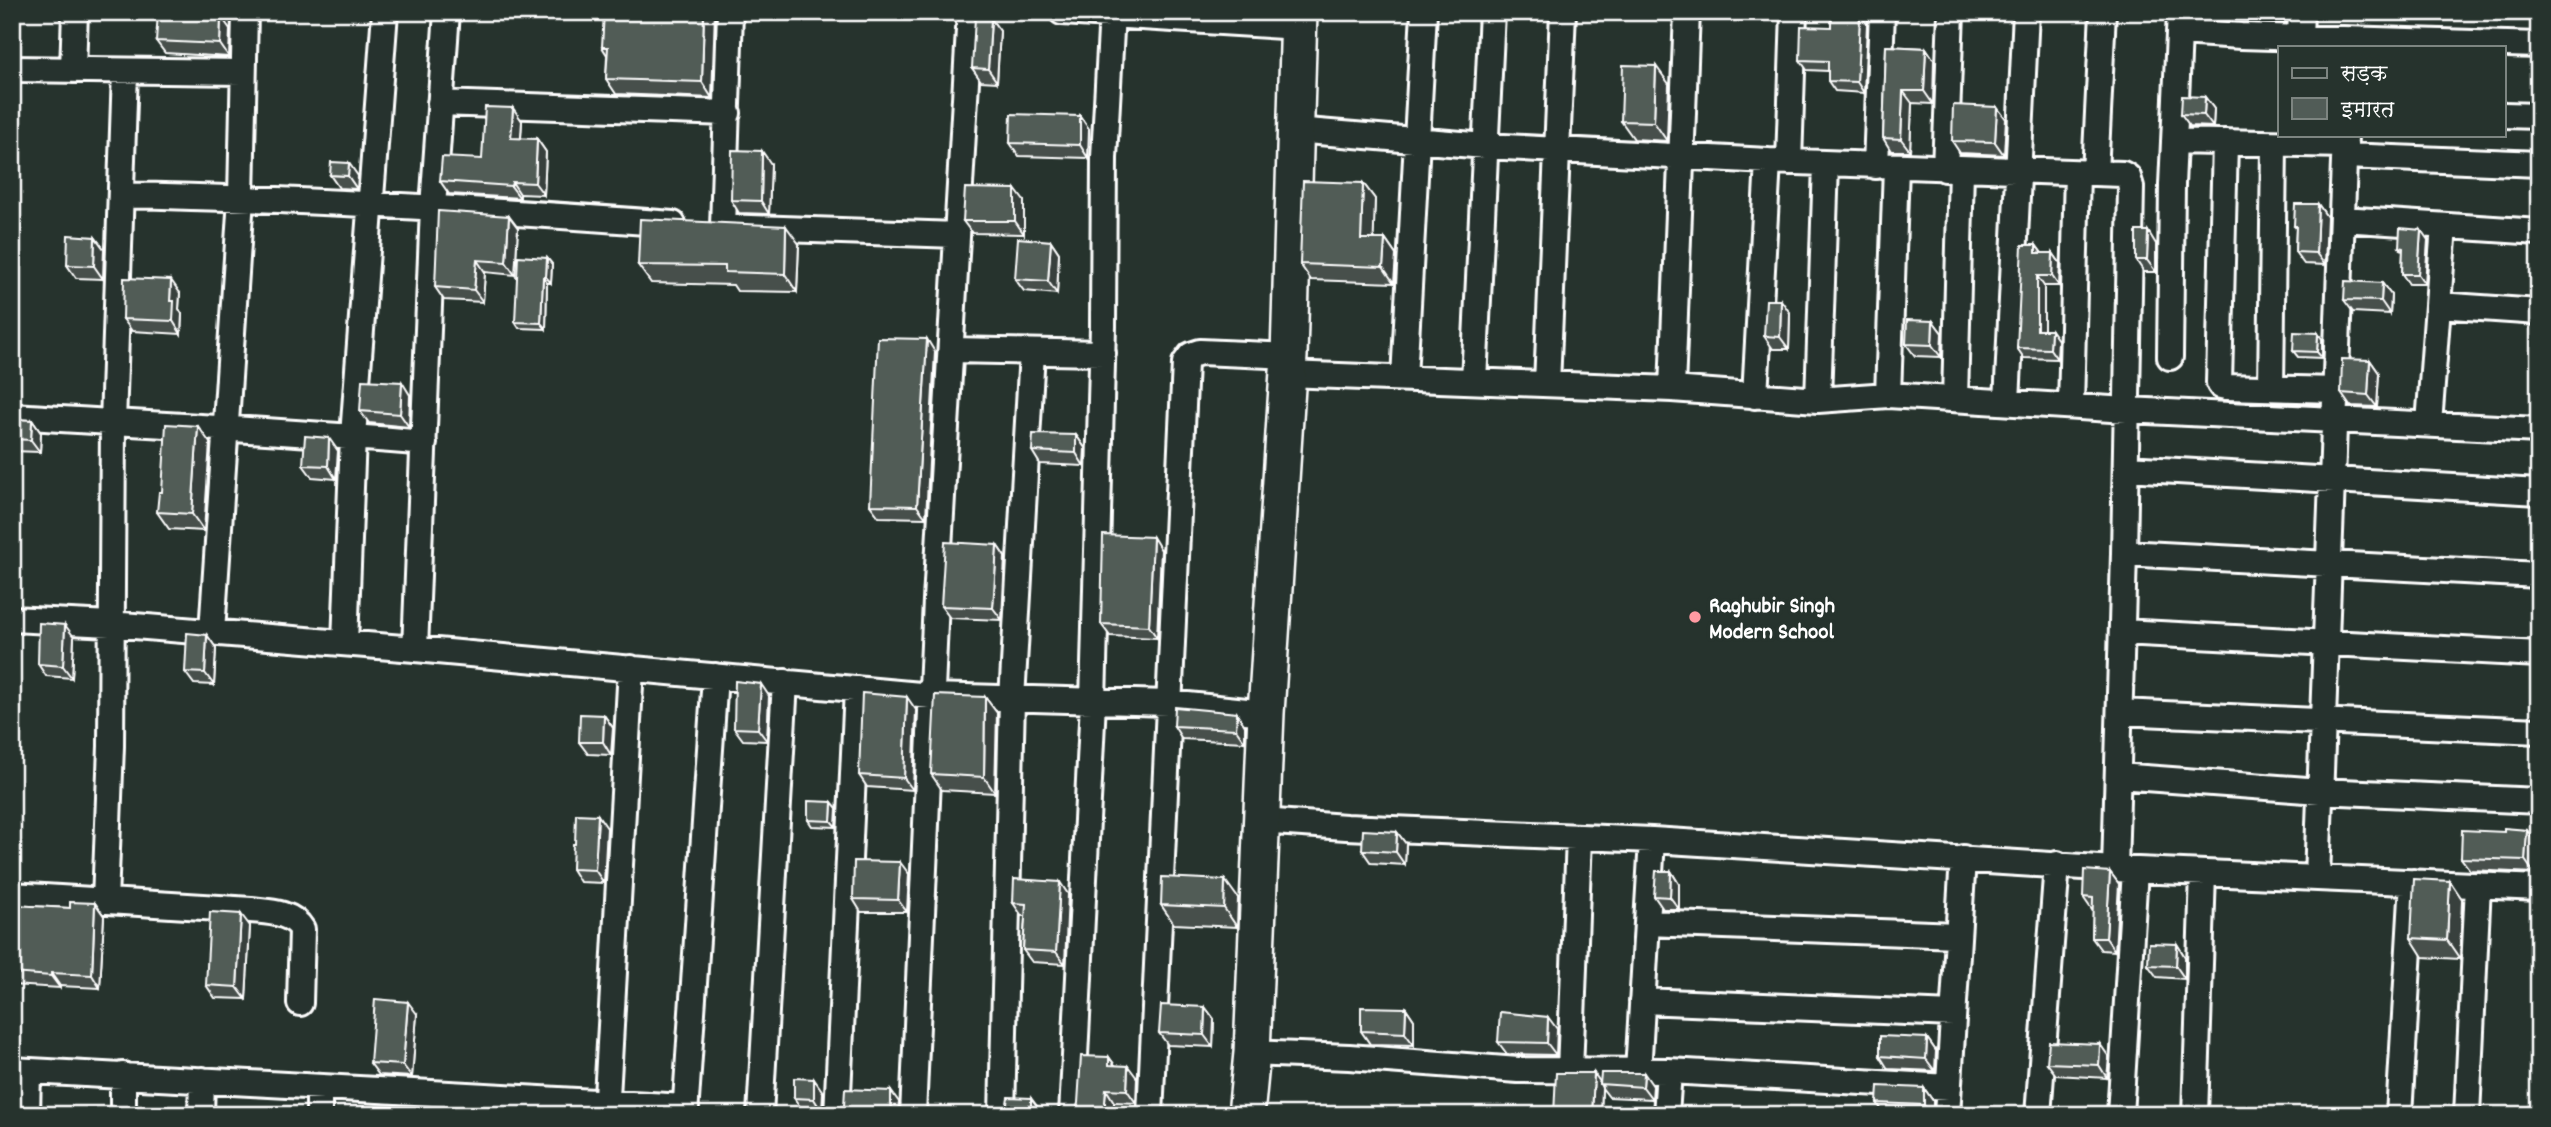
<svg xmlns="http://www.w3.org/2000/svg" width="2551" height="1127" font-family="Dekko,'Playpen Sans Deva',sans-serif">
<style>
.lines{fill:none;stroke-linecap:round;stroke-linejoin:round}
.street-casing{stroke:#fff;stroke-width:30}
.secondary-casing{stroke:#fff;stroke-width:40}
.street{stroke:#26332d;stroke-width:24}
.secondary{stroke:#26332d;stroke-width:35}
.wall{fill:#464f4b;stroke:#fff;stroke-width:2}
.shaded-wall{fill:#39403d;stroke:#fff;stroke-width:2}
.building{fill:#515c57;stroke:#fff;stroke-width:2}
.poi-dot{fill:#ff9aa2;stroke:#26332d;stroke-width:2.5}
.labels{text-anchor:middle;stroke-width:7;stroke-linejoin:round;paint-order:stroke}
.poi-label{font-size:23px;font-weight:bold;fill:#fff;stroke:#26332d;text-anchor:start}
</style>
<rect width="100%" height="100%" fill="#26332d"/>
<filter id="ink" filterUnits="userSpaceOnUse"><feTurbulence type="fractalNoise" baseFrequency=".0143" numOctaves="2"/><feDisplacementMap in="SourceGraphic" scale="14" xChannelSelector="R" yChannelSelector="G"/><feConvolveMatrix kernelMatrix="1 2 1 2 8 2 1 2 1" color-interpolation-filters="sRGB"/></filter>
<g filter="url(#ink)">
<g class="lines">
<g class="street-casing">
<path id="street" d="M730,12L723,227L957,235
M1062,12L1299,27
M2180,32L2241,36L2539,45
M2300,37L2301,12
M12,69L243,72
M73,70L75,12
M440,103L728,113
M2504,115L2539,116
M1295,130L1485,146L1768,161L2123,174L2128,177L2131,187L2124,553L2115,869
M2174,141L2345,145
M2225,142L2219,383L2221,386L2226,387L2336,390
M2345,156L2539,164
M1789,162L1794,12
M1876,166L1882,12
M1945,169L1951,12
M2095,173L2103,12
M121,195C305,199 489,210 673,224
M2342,219L2539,232
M2438,305L2539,312
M951,350L1103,353
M2170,357L2172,185L2180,12
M1287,374L1672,389L1818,400L1888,395L2127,410L2539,430
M1404,378L1424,12
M1474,381L1492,12
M1547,384L1563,12
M2271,388L2274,144
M1672,389L1687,12
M1888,395L1896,167
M1755,396L1768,161
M1955,399L1961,170
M1818,400L1826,164
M2007,402L2026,12
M2071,406L2077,173
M12,416C150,425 287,430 424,443
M2429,424L2444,226
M2126,468L2539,492
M2124,553L2539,575
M12,619L110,624L415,649L931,696L1168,703L1266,713
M212,632L241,198L245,12
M2122,632L2539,654
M345,643L353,436L385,12
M415,649L433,207L447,12
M2120,712L2539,731
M2118,776L2320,791L2539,801
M1260,821L1346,827L1652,840
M2317,878L2345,135
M12,895L251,910C269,912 292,912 302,929L300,1003
M105,901L111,746L113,423L125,71
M1647,923L1957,935
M1642,1001L1953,1014
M1252,1053L1349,1057L1518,1070L1669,1071L1949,1087
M12,1070L686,1107
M1570,1071L1579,837
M1638,1072L1652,840L2115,869L2539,888
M27,1115L28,1071
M123,1115V1075
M201,1115L202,1080
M319,1115V1087
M606,1115L631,668
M685,1115L715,676
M760,1115L785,682
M837,1115L857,689
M913,1115L936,600L970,12
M1002,1115L1012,699L1032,352
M1072,1115L1093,702L1103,326L1104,158L1112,12
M1150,1115L1185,363L1191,355L1200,352L1289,356
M1666,1115L1669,1071
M1947,1115L1963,858
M2038,1115L2057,864
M2120,1115L2135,870
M2195,1115L2203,873
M2399,1115L2413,882
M2467,1115L2478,885"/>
</g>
<g class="secondary-casing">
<path id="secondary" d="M1246,1115L1252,1053L1266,713L1289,356L1299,12"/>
</g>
<use href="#street" class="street"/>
<use href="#secondary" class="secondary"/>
</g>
<path class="wall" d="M715,12L712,98L616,94L606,79L607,55L602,47Z
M2191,12H2287L2286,22L2195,18Z
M991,19L1000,31L997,82L981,81L972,68Z
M1867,24L1864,93L1835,91L1828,81V71L1807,70L1800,60L1831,27Z
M230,29L229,57L165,53L156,41Z
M1886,46L1926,48L1934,60L1933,104L1912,103L1910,151H1891L1883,138Z
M1669,84L1667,141L1634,139L1621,121Z
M2205,97L2214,109L2213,127L2190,126L2181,114Z
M1080,116L1089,129L1088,158L1019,156L1010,143Z
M2006,119L2004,155L1960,153L1952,141Z
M522,121L521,139H537L546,152L544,195L520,194V198L449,194L440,181L482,159Z
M771,164L769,214L739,213L731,200Z
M330,175L358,176L357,189L339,188Z
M1363,183L1375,199L1373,239H1385L1396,255L1394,283L1311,280L1300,264Z
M1024,201V234L972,233L963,221Z
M2318,204L2327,217L2325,265L2304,264L2295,252L2296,228L2294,226Z
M518,228L515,275L485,272L483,302L444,300L435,287Z
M95,237L104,249L103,279L76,278L67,265Z
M2428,240L2425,284H2409L2402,274L2403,252L2399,247Z
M1051,241L1059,253L1057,294L1024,291L1015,279Z
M799,244L797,292L737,291L733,285L651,283L638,265Z
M2156,244V272H2144L2136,260Z
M2036,245L2042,253H2053L2060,263L2059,286H2044V330L2058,340L2057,359L2024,358L2017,348Z
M547,258L552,264L551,283H547L546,329L519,328L515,322Z
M2382,283L2391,295L2390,314L2353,312L2344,300Z
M180,293L179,309L182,314L181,334L132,331L123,319Z
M1790,313L1789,349H1773L1764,336Z
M1933,321L1942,333L1941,357L1915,356L1906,344Z
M2322,339V358L2298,357L2293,351Z
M935,352L926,518L879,517L870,505Z
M2370,360L2379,373L2377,407L2350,406L2341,393Z
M410,395L409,427L369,423L360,411Z
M12,419L32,420L41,433L40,452L12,451Z
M1076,435L1085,448L1084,466L1040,464L1032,451Z
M210,443L204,531L169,529L157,512L162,492Z
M338,451L336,479L312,477L303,465Z
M997,545L1005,557L1002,620L950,618L941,606Z
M1161,550L1157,638L1110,636L1101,624Z
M207,635L216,648L214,685L194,684L185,672Z
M74,637L72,678L46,676L38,664Z
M769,696L767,741L743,740L734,728Z
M985,697L997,713L995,793L942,790L931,774Z
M916,710L913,790L867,787L859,775Z
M604,715L613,728L611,755L588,754L579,742Z
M1174,726H1245V742L1182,739Z
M837,808L836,827L812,826L808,820Z
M607,828L604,883L580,882L572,869L575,844Z
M2527,830L2535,842L2534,873L2470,870L2461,858L2504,832Z
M1397,832L1406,844L1405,865L1371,863L1362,850Z
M1671,871L1679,884V909H1663L1654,896Z
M2110,872L2119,884L2115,951L2101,950L2092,938L2093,910H2092L2083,897Z
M909,874L907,912H861L853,899Z
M1068,894L1065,964L1032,962L1023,950L1025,916H1022L1013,903Z
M1238,898L1237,927L1174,924L1161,905Z
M2462,899L2460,959L2423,957L2411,938Z
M95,903L104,916L100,988L60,986V988L12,985V905L70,908Z
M250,926L246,999L215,998L206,985Z
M2177,944L2185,957V979L2157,977L2148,965Z
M1205,1007L1214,1019L1213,1047L1168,1045L1159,1033Z
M1406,1008L1414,1020V1045L1370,1044L1361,1031Z
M417,1014L412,1077L379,1075L370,1063Z
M1557,1029L1556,1055L1507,1054L1498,1042Z
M1927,1038L1936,1051L1935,1071L1888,1069L1880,1056Z
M1109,1057L1115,1065L1137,1078L1136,1103L1114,1102L1076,1110Z
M2109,1057L2107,1078L2056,1075L2047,1063Z
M1600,1082L1653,1086L1652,1099L1609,1097L1602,1088L1601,1115Z
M1924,1088L1933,1101V1115H1885L1877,1103Z
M823,1092L822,1112L803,1111L794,1098Z"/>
<path class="shaded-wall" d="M704,12H715L712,98L702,82Z
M2279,12H2287L2286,22Z
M1860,14L1867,24L1864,93L1857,82Z
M221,16L230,29L229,57L220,44Z
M991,19L1000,31L997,82L988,69Z
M1926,48L1934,60L1933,104L1924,91Z
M1656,66L1669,84L1667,141L1654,122Z
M1903,91L1912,103L1910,151L1901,139Z
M2205,97L2214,109L2213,127L2204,115Z
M1997,107L2006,119L2004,155L1995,142Z
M513,108L522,121L520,151L511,138Z
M1080,116L1089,129L1088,158L1080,145Z
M537,139L546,152L544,195L535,183Z
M762,151L771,164L769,214L761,201Z
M349,163L358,176L357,189L348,176Z
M512,182L520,194V198L511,186Z
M1363,183L1375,199L1373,255L1361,239Z
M1015,189L1024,201V234L1015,221Z
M2318,204L2327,217L2325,265L2316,253Z
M509,216L518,228L515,275L506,262Z
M786,226L799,244L797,292L785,274Z
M2421,230L2428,240L2425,284L2418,274Z
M2148,231L2156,244V272L2147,260Z
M95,237L104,249L103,279L94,266Z
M1385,239L1396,255L1394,283L1383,267Z
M1051,241L1059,253L1057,294L1048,281Z
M2036,245L2043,255L2036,253Z
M2053,253L2060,263L2059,286L2052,276Z
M547,258L552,264L551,283L546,277Z
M477,260L485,272L483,302L474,290Z
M2037,276L2044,286V340L2037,330Z
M543,277L547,283L546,329L541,323Z
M171,280L180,293L179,309L182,314L181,334L173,321L170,301Z
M2382,283L2391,295L2390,314L2381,301Z
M1781,300L1790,313L1789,349L1780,337Z
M1933,321L1942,333L1941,357L1932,345Z
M2051,330L2058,340L2057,359L2050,349Z
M2318,333L2322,339V358L2317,352Z
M927,339L935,352L926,518L917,506Z
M2370,360L2379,373L2377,407L2368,395Z
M402,382L410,395L409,427L400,414Z
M32,420L41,433L40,452L31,440Z
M198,426L210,443L204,531L192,514Z
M1076,435L1085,448L1084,466L1076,453Z
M329,438L338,451L336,479L328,466Z
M1153,537L1161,550L1157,638L1149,626Z
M997,545L1005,557L1002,620L993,608Z
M65,625L74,637L72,678L63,666Z
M207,635L216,648L214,685L205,673Z
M761,684L769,696L767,741L758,729Z
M907,697L916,710L913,790L904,778Z
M985,697L997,713L995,793L984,777Z
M1237,713L1245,726V742L1236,729Z
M604,715L613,728L611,755L603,742Z
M832,802L837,808L836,827L831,821Z
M598,815L607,828L604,883L595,870Z
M2527,830L2535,842L2534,873L2525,860Z
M1397,832L1406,844L1405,865L1396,852Z
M900,862L909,874L907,912L898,900Z
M1671,871L1679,884V909L1670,897Z
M2110,872L2119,884L2115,951L2106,938Z
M1225,880L1238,898L1237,927L1224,908Z
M2450,881L2462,899L2460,959L2447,940Z
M1060,882L1068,894L1065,964L1056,952Z
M95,903L104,916L100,988L92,975Z
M241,914L250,926L246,999L237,987Z
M2177,944L2185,957V979L2176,966Z
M51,973L60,986V988L51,976Z
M408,1002L417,1014L412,1077L403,1065Z
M1205,1007L1214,1019L1213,1047L1204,1035Z
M1406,1008L1414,1020V1045L1405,1033Z
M1548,1017L1557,1029L1556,1055L1547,1043Z
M1927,1038L1936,1051L1935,1071L1926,1059Z
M2100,1044L2109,1057L2107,1078L2099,1065Z
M1109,1057L1118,1070L1109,1065Z
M1128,1066L1137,1078L1136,1103L1127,1090Z
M1594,1073L1602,1085L1600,1084L1602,1088L1601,1115H1592Z
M1644,1073L1653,1086L1652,1099L1643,1087Z
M814,1079L823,1092L822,1112L814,1099Z
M1924,1088L1933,1101V1115H1931L1924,1105Z
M1106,1089L1114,1102V1115H1104Z
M891,1091L899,1102L898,1115H895L893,1112L891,1104Z
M1031,1098L1040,1110V1115H1031Z"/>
<path class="building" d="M158,12L221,16L220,44L156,41Z
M604,12H704L702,82L606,79L608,47H602Z
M1831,12L1860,14L1857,82L1828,81V61L1800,60L1801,26L1831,27Z
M975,18L991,19L988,69L972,68Z
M1886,46L1926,48L1924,91H1903L1901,139L1883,138Z
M1623,65L1656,66L1654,122L1621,121Z
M2182,96L2205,97L2204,115L2181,114Z
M1953,105L1997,107L1995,142L1952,141Z
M485,107L513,108L511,138L537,139L535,183L512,182L511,186L440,181L442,157L482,159Z
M1011,114L1080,116V145L1010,143Z
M732,150L762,151L761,201L731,200Z
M331,162L349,163L348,176L330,175Z
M1303,181L1363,183L1361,239H1385L1383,267L1300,264Z
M965,188L1015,189V221H963Z
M2295,204H2318L2316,253L2295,252L2296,226H2294Z
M438,211L509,216L506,262L477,260L474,290L435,287Z
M640,219L786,226L785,274L725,272V266L638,265Z
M2400,228L2421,230L2418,274H2402L2403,248L2399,247Z
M2136,231H2148L2147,260H2136Z
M68,235L95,237L94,266L67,265Z
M1018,238L1051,241L1048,281L1015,279Z
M2022,245H2036V253H2053L2052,276H2037V330H2051L2050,349L2017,348Z
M518,256L547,258L546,277H543L541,323L515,322Z
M124,278L171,280L170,301H174L173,321L123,319Z
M2345,281L2382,283L2381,301L2344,300Z
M1766,300H1781L1780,337L1764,336Z
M1907,320L1933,321L1932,345L1906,344Z
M2294,332L2318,333L2317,352L2293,351Z
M878,338L927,339L917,506L870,505Z
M2342,359L2370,360L2368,395L2341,393Z
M362,380L402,382L400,414L360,411Z
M12,419L32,420L31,440L12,439Z
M166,424L198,426L192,514L157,512L159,492H162Z
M1033,434L1076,435V453L1032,451Z
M305,436L329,438L328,466L303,465Z
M1103,535L1153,537L1149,626L1101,624Z
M945,542L997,545L993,608L941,606Z
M39,623L65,625L63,666L38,664Z
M187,633L207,635L205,673L185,672Z
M735,681L761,684L758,729L734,728Z
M862,693L907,697L904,778L859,775Z
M935,695L985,697L984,777L931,774Z
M1175,707L1237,713L1236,729L1174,726Z
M580,714L604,715L603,742H579Z
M808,801L832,802L831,821L808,820Z
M576,814L598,815L595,870L572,869L573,844H575Z
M2504,828L2527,830L2525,860L2461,858L2462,830L2504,832Z
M1363,830L1397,832L1396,852L1362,850Z
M854,861L900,862L898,900L853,899Z
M2084,870L2110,872L2106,938H2092L2093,898L2083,897Z
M1656,871H1671L1670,897L1654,896Z
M1162,877L1225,880L1224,908L1161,905Z
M1014,879L1060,882L1056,952L1023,950L1026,904L1013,903Z
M2414,879L2450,881L2447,940L2411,938Z
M70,902L95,903L92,975L51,973V976L12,973V905L70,908Z
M210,912L241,914L237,987L206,985Z
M2149,943L2177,944L2176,966L2148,965Z
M375,999L408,1002L403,1065L370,1063Z
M1161,1005L1205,1007L1204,1035L1159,1033Z
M1361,1007L1406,1008L1405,1033L1361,1031Z
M1500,1012L1548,1017L1547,1043L1498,1042Z
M1880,1036L1927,1038L1926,1059L1880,1056Z
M2049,1042L2100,1044L2099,1065L2047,1063Z
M1081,1056L1109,1057V1065L1128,1066L1127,1090L1106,1089L1104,1115H1071L1076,1110L1078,1103Z
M1556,1073H1594L1592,1115H1554Z
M1601,1073H1644L1643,1087L1600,1084Z
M794,1078L814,1079V1099L794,1098Z
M1878,1086L1924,1088V1105L1877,1103Z
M845,1089L891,1091V1104L893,1112L896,1115H840L844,1106Z
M1008,1097L1031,1098V1115H1001L1006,1110Z"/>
</g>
<circle class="poi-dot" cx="1695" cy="617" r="7"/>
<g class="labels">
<g class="poi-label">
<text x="1709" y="612">Raghubir Singh<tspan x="1709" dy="26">Modern School</tspan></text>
</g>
</g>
<rect width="2551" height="1127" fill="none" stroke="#26332d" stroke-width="42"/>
<rect x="21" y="21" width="2509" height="1085" fill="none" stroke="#fff" stroke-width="2.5" filter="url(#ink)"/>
<rect x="2278" y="46" width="228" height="91" fill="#26332d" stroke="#7d8581" stroke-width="2"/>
<rect x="2292" y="68" width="35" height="10" fill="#26332d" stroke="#7d8581" stroke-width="2"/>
<text x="2341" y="80" font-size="21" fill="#ffffff">सड़क</text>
<rect x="2292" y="98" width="35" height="21" fill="#515c57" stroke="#7d8581" stroke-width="2"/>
<text x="2341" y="116" font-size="21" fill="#ffffff">इमारत</text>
</svg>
